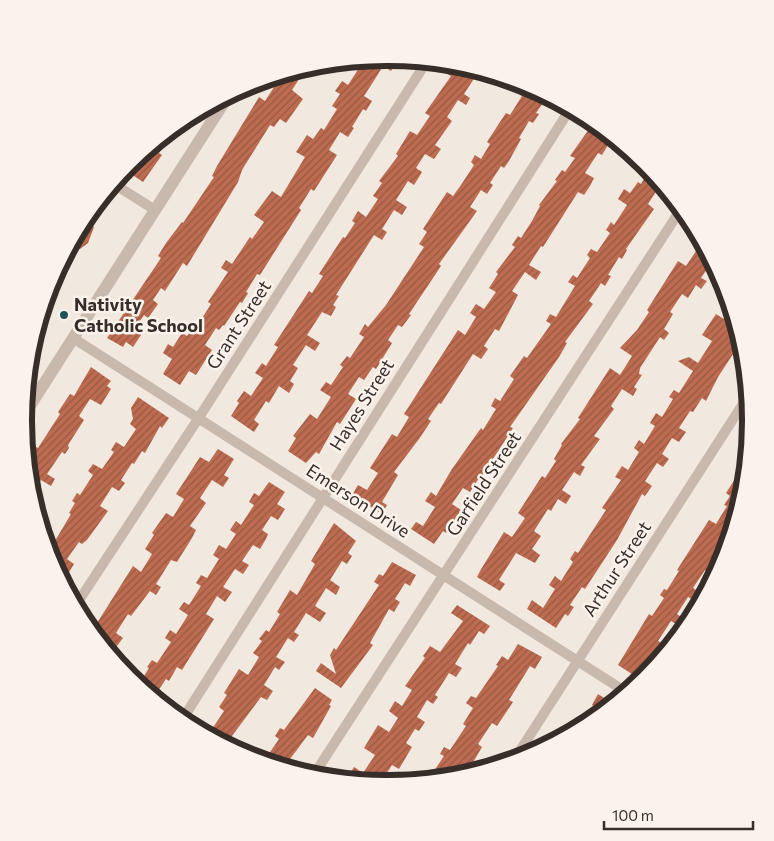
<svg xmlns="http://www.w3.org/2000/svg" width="774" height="841" font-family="Commissioner,sans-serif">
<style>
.building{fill:url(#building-hatch)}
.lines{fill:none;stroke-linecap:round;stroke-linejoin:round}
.minor{stroke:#c9b9ac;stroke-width:10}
.tertiary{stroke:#c9b9ac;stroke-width:12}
.poi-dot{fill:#235256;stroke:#f9f3eb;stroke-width:2}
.labels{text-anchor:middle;stroke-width:5;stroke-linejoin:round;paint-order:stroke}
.poi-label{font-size:18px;font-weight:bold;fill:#372e2a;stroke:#f9f3eb;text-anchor:start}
.street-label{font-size:18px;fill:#372e2a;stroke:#f9f3eb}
.rim{fill:none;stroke:#372e2a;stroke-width:6}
</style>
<defs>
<pattern id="building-hatch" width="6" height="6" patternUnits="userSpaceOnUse" patternTransform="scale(1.25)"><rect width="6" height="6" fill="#bd6c51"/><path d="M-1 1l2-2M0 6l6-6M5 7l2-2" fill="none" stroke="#9a5943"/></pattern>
</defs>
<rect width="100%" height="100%" fill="#f1e9df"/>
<path class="building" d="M387,57L398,61L391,71L383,66L375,79L364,96L372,101L366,111L363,109L352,127L354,128L348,137L340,132L329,150L337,155L314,191L311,189L299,208L301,210L260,275L257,274L246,292L248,293L242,303L240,302L224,326L223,325L219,330L216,328L205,345L212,350L196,375L189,371L180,385L163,374L172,359L163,353L168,344L173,347L182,333L187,336L197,322L199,323L211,304L208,302L228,272L221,268L226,260L232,264L250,237L252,239L264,222L254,215L272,191L281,197L305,157L296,152L307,135L313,139L321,128L324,130L337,109L332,106L340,94L335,91L342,81L348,85L365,59Z
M454,64L479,71L464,94L470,98L466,105L458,100L447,117L452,121L435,145L441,149L434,159L425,154L416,168L422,172L419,177L414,185L408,181L396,200L407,207L402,215L394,210L382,229L387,232L382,240L374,235L336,295L339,296L333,305L336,307L331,316L322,312L307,335L320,343L315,351L306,345L293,365L298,368L290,381L294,384L289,393L279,386L269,403L266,401L254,420L259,424L254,432L231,416L239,403L237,401L244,391L251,396L263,378L255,373L262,363L266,366L278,347L274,345L309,291L312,293L323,276L319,274L343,237L345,238L355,223L352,221L358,211L366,217L378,199L373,196L382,183L379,181L398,156L396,154L410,131L417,135L430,116L425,113L451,76L447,74Z
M307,67L292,90L303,99L286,123L280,119L274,127L270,125L242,170L238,182L187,266L183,263L165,291L161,288L153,300L158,304L148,318L144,315L136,327L143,332L133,347L126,342L123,347L107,338L161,258L158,256L166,243L182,222L183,223L214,177L212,176L217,166L259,97L265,101L282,75Z
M521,84L545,100L536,113L539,114L533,123L529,121L519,138L521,139L509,161L504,168L501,166L490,183L493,185L487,194L481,190L470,207L477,211L439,264L441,266L409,314L411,315L402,327L398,325L388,340L392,343L376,369L373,367L364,380L359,377L348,394L356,399L340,424L337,422L319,454L316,452L306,463L288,451L296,438L293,436L310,414L317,419L331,397L320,390L326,382L331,385L343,367L340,365L347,356L350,358L364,337L359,334L365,324L368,327L386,305L424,247L419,244L427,232L423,229L447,192L453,196L461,185L474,165L471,162L475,155L481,159L490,144L487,142L498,125L506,113L510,115L522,96L517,92Z
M592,125L595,127L597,125L617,142L613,149L608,145L602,155L598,153L585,173L594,178L590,186L584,195L578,192L543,247L541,246L529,265L541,272L536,280L525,272L512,291L518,295L499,331L495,329L484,346L488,349L481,359L473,354L441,404L439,403L428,419L431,421L419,439L394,472L398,475L382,502L387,505L382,514L352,495L358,485L367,490L378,473L370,468L392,434L397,437L409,417L404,414L458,330L465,335L476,317L470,313L476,304L484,309L496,292L489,288L498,274L496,272L515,247L512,245L518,236L521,238L532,221L540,206L539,205L557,181L555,180L562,170L565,172L575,158L570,156Z
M173,128L174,130L159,153L162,155L143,182L125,170Z
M649,170L661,184L648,204L654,209L626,249L627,250L622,259L619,257L608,275L611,276L605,286L601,283L589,301L593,304L565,342L567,343L559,357L510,427L513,428L480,479L479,478L470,492L463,488L452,504L461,510L446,533L443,531L434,544L411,529L416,522L423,526L435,507L425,501L431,492L436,496L452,469L481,428L483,430L496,409L491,406L495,398L500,401L514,379L510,376L524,356L527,358L551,324L546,321L550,314L556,317L575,286L568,282L573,275L577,278L590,258L587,255L591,249L597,252L610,233L606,230L611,222L614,225L627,205L618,199L624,189L630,193L638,182L641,184Z
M105,195L108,197L92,225L94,227L88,243L80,249L72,243L85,218Z
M698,235L712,262L701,278L707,281L701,289L696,285L688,298L682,294L670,312L673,314L664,329L669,333L664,340L660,337L640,368L639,374L642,375L634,387L637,389L633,396L622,389L611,406L614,409L594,436L600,439L581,465L585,467L580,476L574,472L562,490L571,496L566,504L558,499L551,511L548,509L534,531L541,536L532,549L540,555L535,563L516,553L499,580L505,584L500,591L477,577L480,571L504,532L512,537L525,518L518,513L542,476L545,478L556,461L554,459L562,445L561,444L580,419L578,418L610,368L620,375L632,356L620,348L637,330L649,312L647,310L678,261L686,266L698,248L692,244Z
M731,308L739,336L735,343L739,345L718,377L706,401L702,398L693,412L690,411L679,428L686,432L679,442L672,438L662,454L669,459L663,467L657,463L645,481L652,486L645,496L642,494L617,540L585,589L582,587L570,605L574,607L568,616L565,614L556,628L527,609L532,600L543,608L555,589L549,585L555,576L561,581L573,562L570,559L575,551L578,553L606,510L602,508L621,480L615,477L622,466L628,470L639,452L634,448L639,440L644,444L655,426L650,423L656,413L662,417L673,399L669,397L674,390L679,393L693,371L678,361L689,357L698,363L712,341L702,335L716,314L724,319Z
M91,367L111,381L107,386L111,389L101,405L90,399L79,416L84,420L68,445L69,448L65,454L62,452L47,474L55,479L51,486L41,480L32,494L27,454L30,456L36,447L38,448L60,414L58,412L70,394L74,396Z
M138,397L169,418L162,428L160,426L145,453L142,451L134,464L132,463L121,480L125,483L119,491L112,487L100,506L108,511L87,540L82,544L79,542L67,559L74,564L68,574L54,564L49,551L71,514L69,513L75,503L72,501L77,493L80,495L93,475L88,471L93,464L102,469L114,452L111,450L116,442L124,447L136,429L130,424L133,419L131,408Z
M218,449L234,459L224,475L229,478L223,487L212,480L200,498L206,503L190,526L196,530L192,538L177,562L171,560L156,584L161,587L156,595L150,591L131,616L128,614L116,633L123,638L111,654L92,631L133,566L141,572L152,554L145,549L154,535L152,533L166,513L173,517L184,499L176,494L191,471L200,457L209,462Z
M746,462L743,492L727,546L724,544L713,561L719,566L714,575L705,570L693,588L699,592L693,600L688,597L677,614L689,623L684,629L671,621L658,641L662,643L638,678L618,665L649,614L652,616L664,598L660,595L664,589L667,590L679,571L677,570L709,520L716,524L727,506L724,505L730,496L726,493Z
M269,482L285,492L277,504L285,509L278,520L271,516L262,530L268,534L266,539L260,549L253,545L242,561L249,565L243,574L235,569L223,587L232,592L225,602L217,596L206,614L214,619L182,670L177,667L169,681L166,679L154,697L139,684L149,668L147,667L152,660L157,663L171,642L165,638L170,630L176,634L188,615L179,609L184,602L189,605L201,586L196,583L201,575L207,578L219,559L213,555L219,545L226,549L236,534L230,530L236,521L241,525L254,505L249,502L254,493L259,496Z
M334,523L356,541L348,553L352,556L347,564L342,561L330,580L340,587L336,595L326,588L315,606L326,613L320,622L306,613L294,632L299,635L294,642L288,638L276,657L285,662L279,670L275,667L264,685L273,691L267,700L261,697L226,744L208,735L224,711L219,707L227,695L224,693L239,669L248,675L259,657L253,653L262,641L259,639L266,630L269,632L280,614L277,612L290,590L297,595L315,564L311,561Z
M392,562L416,575L410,586L405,583L395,599L400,602L394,612L389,609L370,643L373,645L341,688L316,671L321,663L336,674L330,655L334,648L336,650L379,585L374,582L379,574L383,576Z
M457,605L490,626L484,634L479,631L470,645L468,643L455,664L462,668L456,677L449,673L435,695L438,697L433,704L427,700L417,717L425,722L419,731L415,729L406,743L412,747L399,769L392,765L383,779L380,777L378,783L354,780L348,777L354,767L363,773L375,755L364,748L378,725L389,732L398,718L389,711L395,701L402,706L412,690L405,686L425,658L423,656L430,646L440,652L463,621L451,613Z
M518,644L542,657L535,669L530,666L509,700L513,702L497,726L492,723L478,744L482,747L468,771L460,766L453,777L428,780L444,756L440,754L444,747L450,750L466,726L463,724L473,708L466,703L471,696L476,698L498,666L496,665L502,656L508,660Z
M315,688L332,700L329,705L331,706L313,738L308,735L284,767L264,761L279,739L275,736L280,728L284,730Z
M598,694L612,703L581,727L594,706L592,705Z"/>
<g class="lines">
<path class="minor" d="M114,184L155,210
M73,338L626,692
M76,605L198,419L427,61
M182,720L570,109
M514,760L748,396
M313,776L681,209"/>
<path class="tertiary" d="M24,415L228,96"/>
</g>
<circle class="poi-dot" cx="64" cy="315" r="5"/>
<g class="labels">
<g class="poi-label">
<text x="74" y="311">Nativity<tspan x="74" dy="21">Catholic School</tspan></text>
</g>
<g class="street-label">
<text transform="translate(239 325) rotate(-57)" y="6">Grant Street</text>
<text transform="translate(362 405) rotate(-58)" y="6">Hayes Street</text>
<text transform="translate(484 484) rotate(-57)" y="6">Garfield Street</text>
<text transform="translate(358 501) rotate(33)" y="6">Emerson Drive</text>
<text transform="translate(617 569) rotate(-57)" y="6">Arthur Street</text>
</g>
</g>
<path d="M0 0H774V841H0ZM386 66H388A354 354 0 0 1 742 420V421A354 354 0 0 1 388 775H386A354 354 0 0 1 32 421V420A354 354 0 0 1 386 66Z" fill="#f9f3eb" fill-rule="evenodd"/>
<path class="rim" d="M386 66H388A354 354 0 0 1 742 420V421A354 354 0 0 1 388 775H386A354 354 0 0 1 32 421V420A354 354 0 0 1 386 66Z"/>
<path d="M604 821v8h149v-8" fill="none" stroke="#372e2a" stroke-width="2.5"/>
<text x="612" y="821" font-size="15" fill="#372e2a" stroke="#f9f3eb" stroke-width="4" paint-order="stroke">100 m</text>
</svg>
